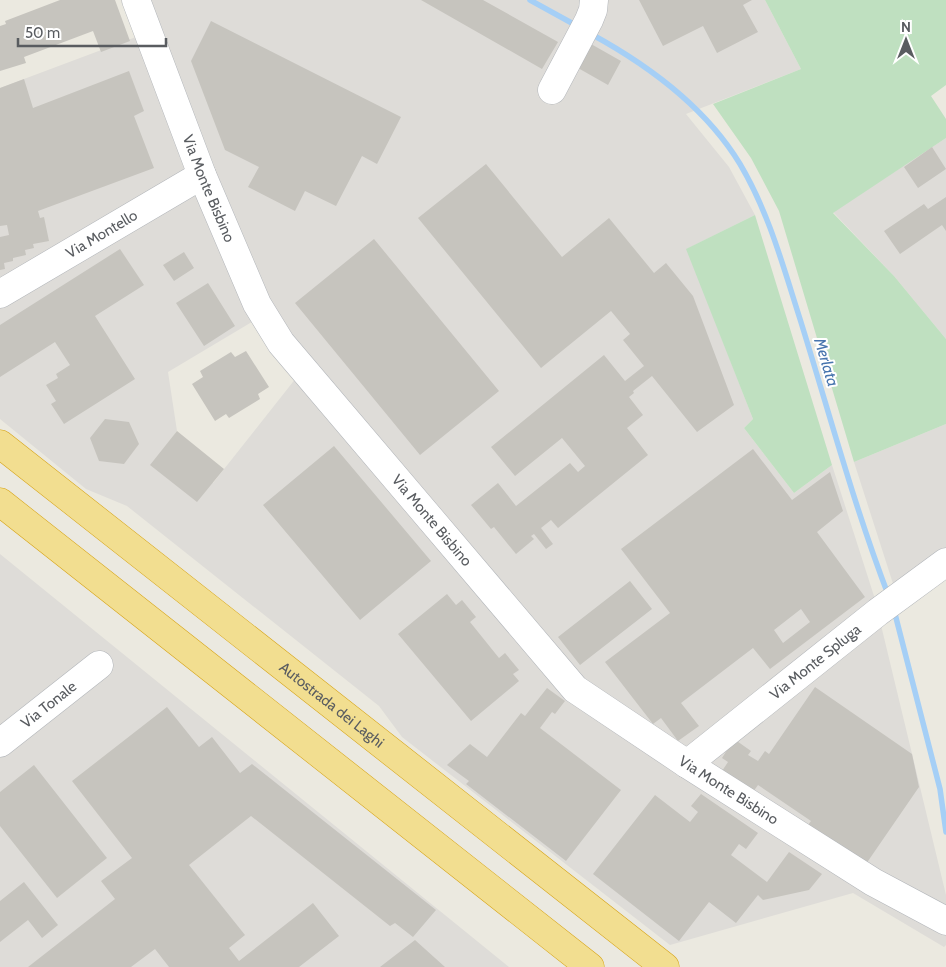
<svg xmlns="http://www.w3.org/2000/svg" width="946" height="967" font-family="Cabin,sans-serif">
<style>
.industrial{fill:#dedcd8;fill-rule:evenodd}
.green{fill:#bfe0c0}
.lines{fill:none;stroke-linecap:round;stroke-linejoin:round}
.stream{stroke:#a5cff6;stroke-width:5.5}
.building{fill:#c6c4be;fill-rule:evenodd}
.minor-casing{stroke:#b3b6ba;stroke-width:29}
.highway-casing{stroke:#d6a315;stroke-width:29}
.minor{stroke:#fff;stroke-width:28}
.highway{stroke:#f2de90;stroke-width:28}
.labels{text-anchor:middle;stroke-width:4;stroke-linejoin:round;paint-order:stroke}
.street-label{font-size:15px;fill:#595c60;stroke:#fff}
.water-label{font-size:16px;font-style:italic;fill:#4875ae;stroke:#fff}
</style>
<rect width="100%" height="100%" fill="#ebe9e0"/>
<path class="industrial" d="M131,0H765L801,69L686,114L729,167L755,215L687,249L753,419L744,428L794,493L832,465L874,596L946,895V945L944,947L853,893L670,945L402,737L379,706L127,506L86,489L0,419V88L144,34ZM260,317L300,373L213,483L166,446L177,431L168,372Z
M946,138V339L894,276L833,212Z
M946,424V555L896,593L854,462Z
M0,554L509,967H0Z"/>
<path class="green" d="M765,0H946V85L931,96L946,119V138L833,213L894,276L946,339V424L854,462L779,211L751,158L713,104L801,69Z
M755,215L832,465L794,493L744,428L753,419L686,249Z"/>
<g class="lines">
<path class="stream" d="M530,0L579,27
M591,34C648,65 706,108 740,164C769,213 783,266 800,319C829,412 854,506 889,597
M894,610L940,789L946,832"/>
</g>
<path class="building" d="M60,0H115L130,41L101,52L93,31L24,57L26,63L0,71V26L6,24L5,21Z
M421,0H483L558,42L542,69Z
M639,0H752L743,5L758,32L717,53L703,26L663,46Z
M211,21L401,117L377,164L362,156L336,206L305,191L295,211L248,187L259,167L225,150L191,61Z
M591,44L621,61L608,85L578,68Z
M129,71L144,111L134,116L154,168L38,211L40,218L44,217L49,241L33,244L34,248L25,250L26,255L13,258V261L4,263L5,269L0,270V237L9,235L7,225L0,226V88L24,79L33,108Z
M932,147L946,169L918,188L904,167Z
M486,164L562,257L609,218L654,273L666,263L693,296L734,405L697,432L652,376L633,391L634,393L629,397L643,415L627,428L648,455L558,528L551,520L541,528L553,544L546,549L534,534L531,536L534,539L516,554L494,527L491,529L471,505L498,483L516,506L570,463L578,472L585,466L562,438L515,476L491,447L604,355L625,381L644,366L623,340L630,334L611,311L541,368L418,218Z
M946,197V231L942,225L900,254L884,231L924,204L928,209Z
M374,239L499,391L420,455L295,303Z
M120,249L144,285L95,316L135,379L64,424L51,404L56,401L46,385L58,378L56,374L70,365L55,342L0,377V325Z
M184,252L194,268L174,281L163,265Z
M208,283L235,326L204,346L176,303Z
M246,351L269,387L258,394L260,399L229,418L226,414L215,421L192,384L203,377L200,371L231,352L235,357Z
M105,419L129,422L139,444L124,464L99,461L90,438Z
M177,431L224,469L197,502L150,465Z
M334,446L431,561L360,620L263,505Z
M753,449L792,500L830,472L843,511L817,532L865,597L770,669L753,648L681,703L699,726L678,741L661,718L653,724L605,662L670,613L621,549ZM801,609L810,622L783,643L774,630Z
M630,581L652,609L580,665L558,637Z
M447,594L456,605L462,600L476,617L470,622L499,658L505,653L519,670L513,674L519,681L471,721L398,634Z
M815,687L912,754L919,787L866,864L808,825L811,821L758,785L753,792L722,771L728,762L722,758L734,739L751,751L748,755L758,761L765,751L769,754Z
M547,688L565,701L555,714L552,712L540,728L621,790L566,861L466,784L469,781L447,765L470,744L487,757L521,713L525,716Z
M167,707L199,747L212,737L240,773L252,764L436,910L413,937L395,923L390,926L251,816L189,865L245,935L229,948L239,961L313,903L339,936L299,967H169L155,949L131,967H28L115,899L101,881L132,858L72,781Z
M34,765L107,858L57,898L0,826V792Z
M701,794L758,833L746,849L739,844L731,855L767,882L789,852L822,874L809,890L763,900L758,895L736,923L709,902L679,941L593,874L655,795L690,822L698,812L691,806Z
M24,882L58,925L42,938L28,920L0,942V901Z
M415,940L445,967H380Z"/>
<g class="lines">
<g class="minor-casing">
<g id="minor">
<path id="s1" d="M136,0L202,175L257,304L281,343L575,689L687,764L873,882L946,921"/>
<path d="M552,90L589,20L593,10L594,0"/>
<path id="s2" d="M0,294L202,175"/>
<path id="s3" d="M0,743L99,665"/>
<path id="s4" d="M687,764L878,612L946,562"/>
</g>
</g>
<g class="highway-casing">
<g id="highway">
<path id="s5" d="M0,444L665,967"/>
<path d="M0,502L590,967"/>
</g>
</g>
<use href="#minor" class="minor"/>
<use href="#highway" class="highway"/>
</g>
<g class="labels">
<g class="street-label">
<text dy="5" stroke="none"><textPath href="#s1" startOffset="202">Via Monte Bisbino</textPath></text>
<text dy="5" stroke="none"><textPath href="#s2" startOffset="118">Via Montello</textPath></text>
<text dy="5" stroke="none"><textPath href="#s1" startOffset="606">Via Monte Bisbino</textPath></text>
<text dy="5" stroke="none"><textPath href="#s4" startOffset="164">Via Monte Spluga</textPath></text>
<text dy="5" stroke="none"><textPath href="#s3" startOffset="62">Via Tonale</textPath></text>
<text dy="5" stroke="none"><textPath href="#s5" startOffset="422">Autostrada dei Laghi</textPath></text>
<text dy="5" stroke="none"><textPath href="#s1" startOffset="1011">Via Monte Bisbino</textPath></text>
</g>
<g class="water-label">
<text transform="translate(827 362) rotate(73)" y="6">Merlata</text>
</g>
</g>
<g transform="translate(906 40)" stroke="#ffffff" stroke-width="4" paint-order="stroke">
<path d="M0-4L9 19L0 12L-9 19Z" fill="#595c60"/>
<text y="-8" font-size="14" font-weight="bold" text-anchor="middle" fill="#595c60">N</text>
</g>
<path d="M18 38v8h148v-8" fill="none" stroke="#595c60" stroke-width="2.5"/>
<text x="25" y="38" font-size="15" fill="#595c60" stroke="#ffffff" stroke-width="4" paint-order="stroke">50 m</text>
</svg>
